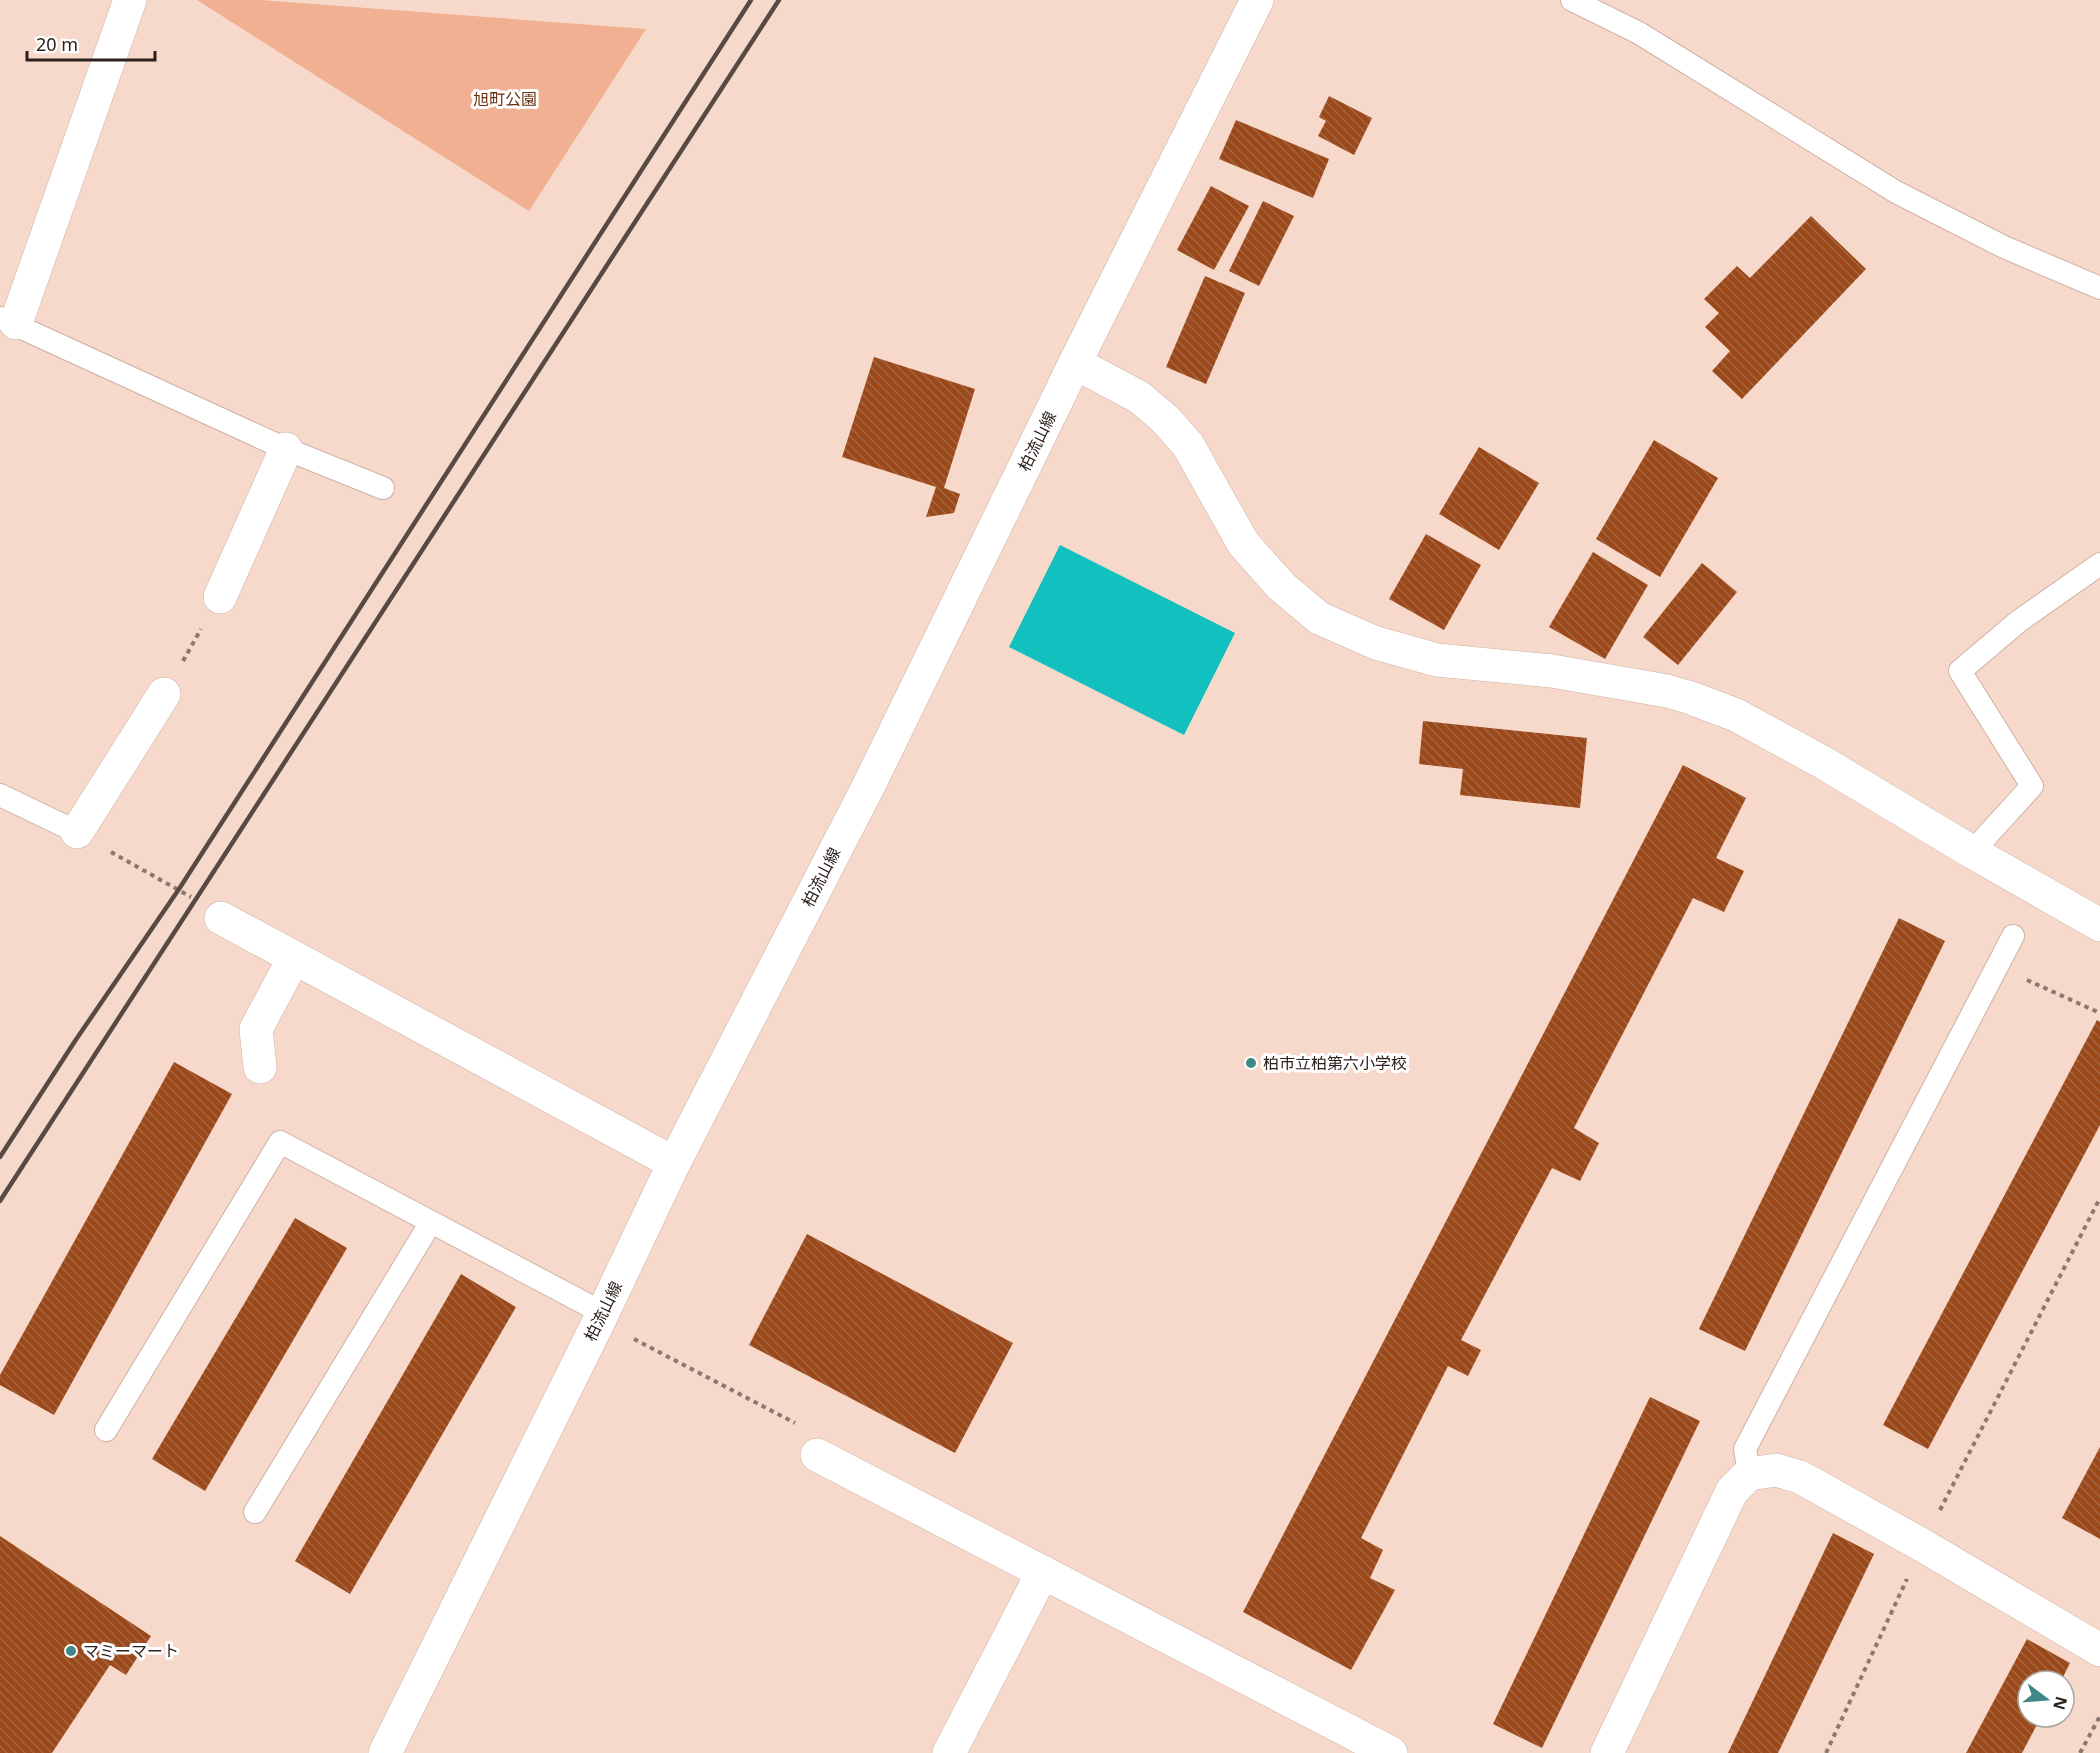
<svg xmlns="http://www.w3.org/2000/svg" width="2100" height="1753" font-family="'Noto Sans','Noto Sans JP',sans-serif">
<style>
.park{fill:#f0b091}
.water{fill:#12c1bf}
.building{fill:url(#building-back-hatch)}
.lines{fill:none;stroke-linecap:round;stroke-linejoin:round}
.lane-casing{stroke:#ceb1a4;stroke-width:24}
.street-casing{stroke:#ceb1a4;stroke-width:34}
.secondary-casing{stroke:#ceb1a4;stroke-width:34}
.path{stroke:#8c786f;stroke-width:4;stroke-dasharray:4.5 4.5;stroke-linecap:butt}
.lane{stroke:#fff;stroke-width:22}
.street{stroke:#fff;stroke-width:33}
.secondary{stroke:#fff;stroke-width:33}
.rail{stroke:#584942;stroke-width:4.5}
.poi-dot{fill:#408886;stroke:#fff;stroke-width:2}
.labels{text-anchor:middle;stroke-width:6;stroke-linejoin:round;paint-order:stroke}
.park-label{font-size:16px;fill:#693010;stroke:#fff}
.street-label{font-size:16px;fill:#2c211c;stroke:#fff}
.poi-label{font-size:16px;fill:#2c211c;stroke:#fff;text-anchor:start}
</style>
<defs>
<pattern id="building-back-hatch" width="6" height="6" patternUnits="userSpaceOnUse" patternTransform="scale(1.5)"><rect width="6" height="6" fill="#9b491a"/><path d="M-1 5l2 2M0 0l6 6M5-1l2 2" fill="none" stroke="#a46642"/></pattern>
</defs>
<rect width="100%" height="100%" fill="#f7d9cb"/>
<path class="park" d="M197,0H260L646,29L529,211Z"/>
<path class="water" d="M1060,545L1235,633L1184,735L1009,647Z"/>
<path class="building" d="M1329,96L1372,118L1354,155L1318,136L1326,121L1319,117Z
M1236,120L1329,159L1313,198L1219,159Z
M1211,186L1249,206L1214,270L1177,250Z
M1263,201L1294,216L1259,286L1229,271Z
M1811,216L1866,269L1742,399L1712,371L1730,351L1705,327L1719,313L1704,299L1737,266L1750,278Z
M1205,276L1245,293L1206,384L1166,367Z
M874,357L975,389L944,488L960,494L954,513L926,517L936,487L842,457Z
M1654,440L1718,478L1660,577L1596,539Z
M1479,447L1539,483L1499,550L1439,514Z
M1426,534L1481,565L1444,630L1389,599Z
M1593,552L1648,585L1605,659L1549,627Z
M1702,563L1737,592L1678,665L1643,637Z
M1423,721L1587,738L1580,808L1460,795L1463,769L1419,764Z
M1683,765L1746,798L1716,858L1744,871L1724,912L1693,898L1574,1128L1599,1143L1580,1181L1552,1168L1461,1340L1481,1350L1468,1376L1448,1366L1361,1538L1383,1550L1370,1578L1395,1590L1351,1670L1243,1612Z
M1899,918L1945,941L1745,1351L1699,1329Z
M2097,1020L2100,1022V1125L1928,1449L1883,1425Z
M174,1062L232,1094L54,1415L0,1385V1375Z
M295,1218L347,1248L205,1491L152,1459Z
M807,1234L1013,1343L955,1453L749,1345Z
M461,1274L516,1307L350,1594L295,1561Z
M1650,1397L1700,1421L1542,1748L1493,1724Z
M2100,1447V1539L2062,1518Z
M1833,1533L1874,1554L1778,1753H1728Z
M0,1536L151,1636L126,1675L110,1665L52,1753H0Z
M2027,1639L2070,1663L2061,1681H2028V1717H2041L2022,1753H1966Z"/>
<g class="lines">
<g class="lane-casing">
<path id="lane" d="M1572,0L1639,33L1896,192L2004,247L2100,288
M0,318L286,449L383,488
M0,795L77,832
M1972,852L2032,786L1960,671L2019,621L2100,564
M106,1430L280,1142L603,1313
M1749,1474L1745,1449L2013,936
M255,1512L431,1222"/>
</g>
<g class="street-casing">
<path id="street" d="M16,323L130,0
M1243,543L1281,586L1319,618L1376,643L1437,660L1552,671L1667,691L1691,698L1736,715L1824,763L1972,852L2100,925
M220,597L286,449
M77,832L164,694
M221,918L674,1163
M260,1067L256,1029L294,958
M817,1455L1391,1753
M949,1753L1043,1572
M1607,1753L1732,1491L1749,1474L1776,1470L1800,1477L1922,1545L2100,1650"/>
</g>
<g class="secondary-casing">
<path id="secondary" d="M1075,363L1139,397L1165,419L1188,445L1243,543
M385,1753L599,1321L674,1163L868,787L1075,363L1257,0"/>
</g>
<path class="path" d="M183,661L201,629
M111,852L191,897
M2027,980L2100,1013
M634,1339L795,1423
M1940,1510L2100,1198
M1826,1753L1907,1579
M2080,1753L2100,1716"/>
<use href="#lane" class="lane"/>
<use href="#street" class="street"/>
<use href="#secondary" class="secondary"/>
<path class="rail" d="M0,1157L75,1041L179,889L751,0
M0,1201L779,0"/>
</g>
<g class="poi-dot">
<circle cx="1251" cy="1063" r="6"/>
<circle cx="71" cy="1651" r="6"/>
</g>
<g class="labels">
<g class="park-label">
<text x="505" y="105">旭町公園</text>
</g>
<g class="street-label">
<text transform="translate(1037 441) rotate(-64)" y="6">柏流山線</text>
<text transform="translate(821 877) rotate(-63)" y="6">柏流山線</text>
<text transform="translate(603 1311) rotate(-64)" y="6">柏流山線</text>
</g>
<g class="poi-label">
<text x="1263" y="1069">柏市立柏第六小学校</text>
<text x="83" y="1657">マミーマート</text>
</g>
</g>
<g transform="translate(2046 1699) rotate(106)"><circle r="28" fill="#ffffff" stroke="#aba6a4" stroke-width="1.5"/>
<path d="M0-4.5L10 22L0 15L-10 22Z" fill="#408886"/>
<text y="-9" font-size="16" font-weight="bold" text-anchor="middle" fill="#2c211c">N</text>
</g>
<path d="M27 51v9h128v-9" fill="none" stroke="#2c211c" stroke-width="3"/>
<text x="36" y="51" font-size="18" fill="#2c211c" stroke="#ffffff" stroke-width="4.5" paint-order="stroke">20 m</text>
</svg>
